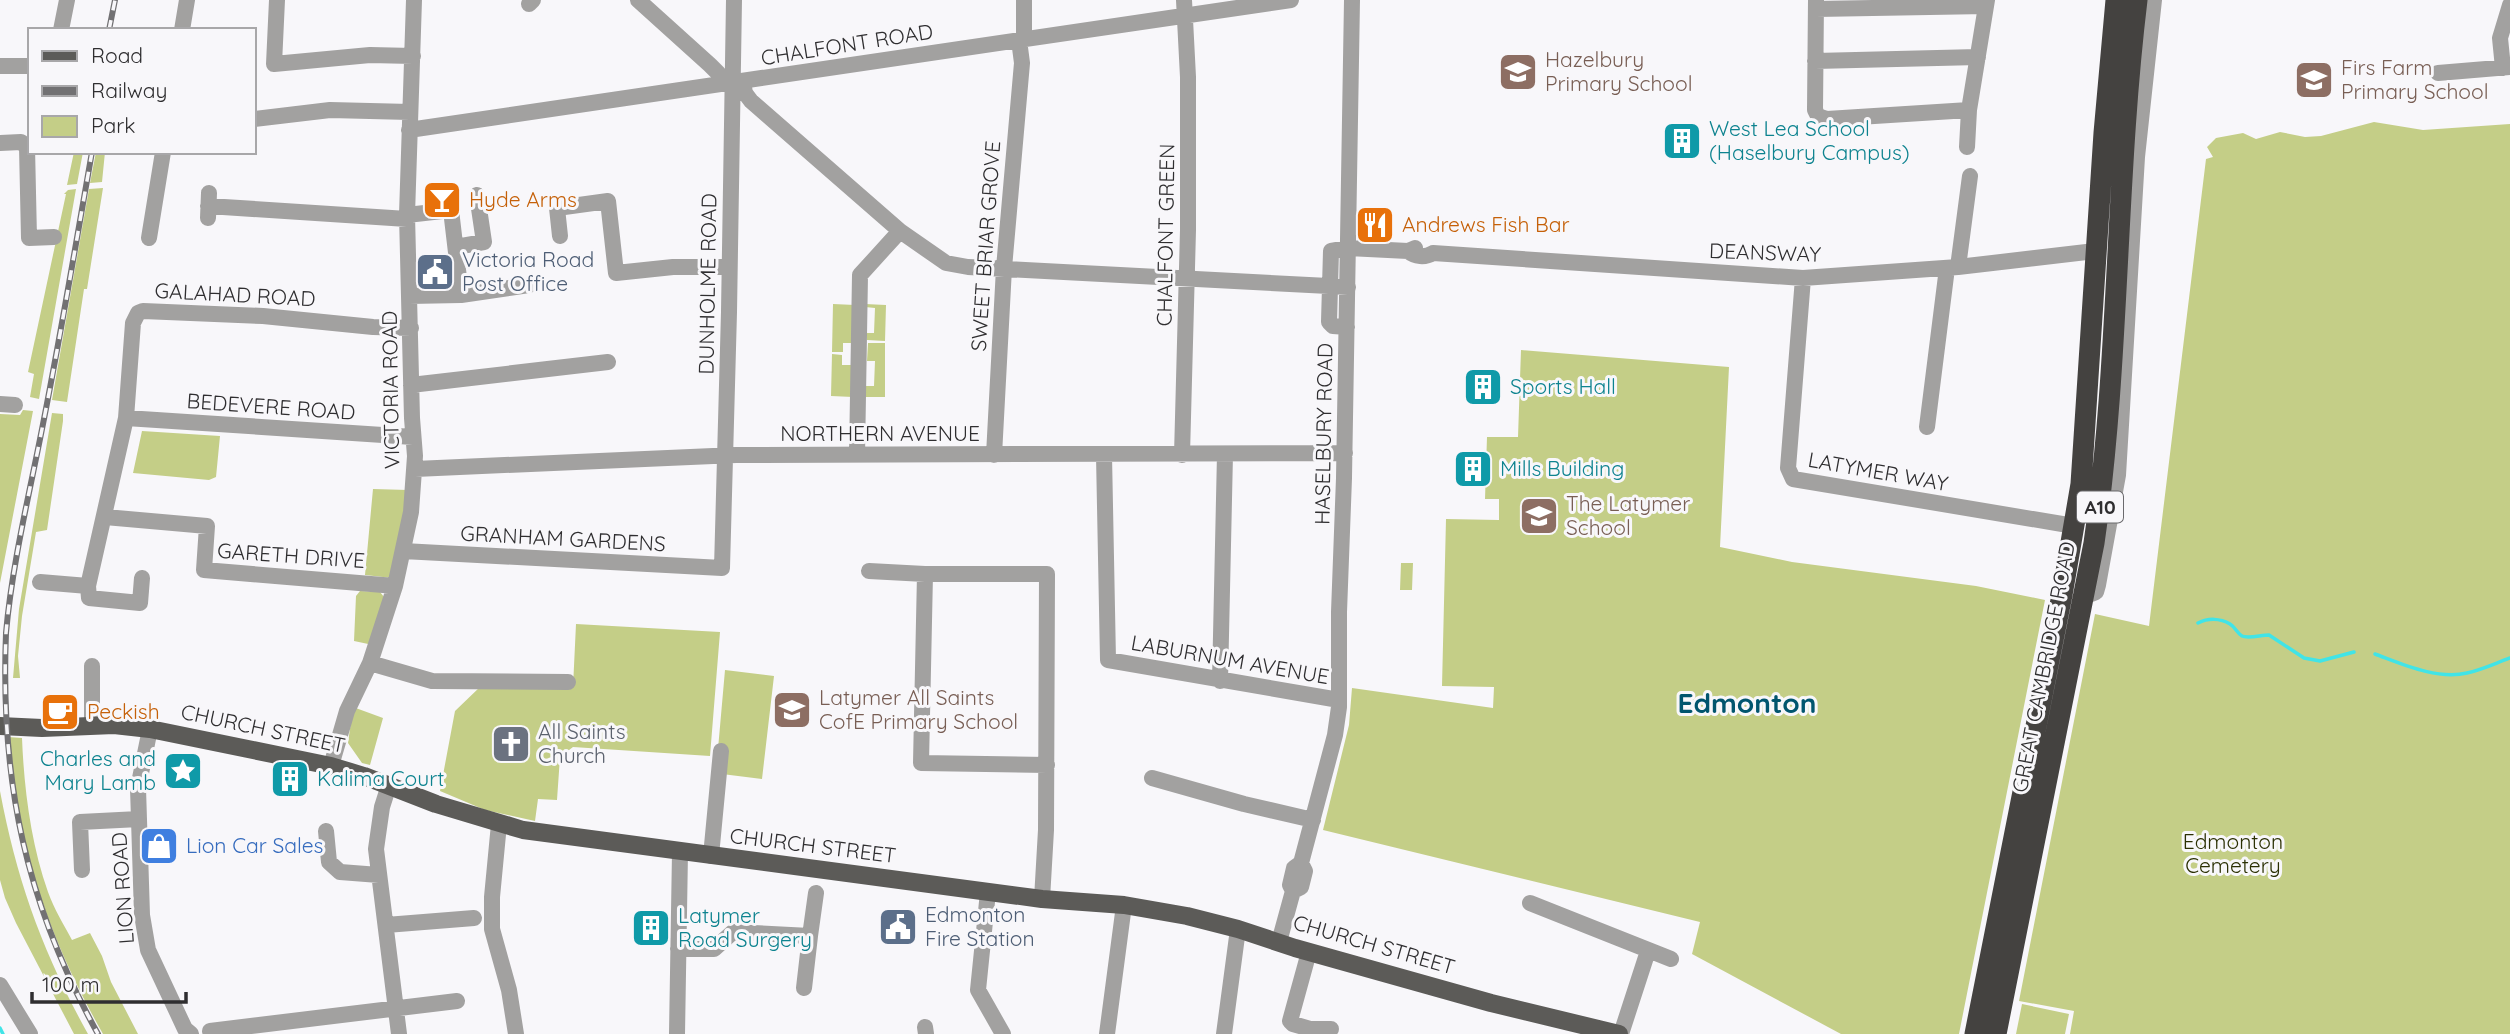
<svg xmlns="http://www.w3.org/2000/svg" width="2510" height="1034" font-family="Quicksand,sans-serif">
<style>
.green{fill:#c4ce87}
.lines{fill:none;stroke-linecap:round;stroke-linejoin:round}
.stream{stroke:#41e4e7;stroke-width:3.5}
.minor{stroke:#a2a1a0;stroke-width:16}
.major{stroke:#5c5b58;stroke-width:18}
.highway{stroke:#444240;stroke-width:21}
.rail-casing{stroke:#727173;stroke-width:6}
.rail{stroke:#f8f7fa;stroke-width:3.5;stroke-dasharray:10;stroke-linecap:butt}
.labels{text-anchor:middle;stroke-width:6;stroke-linejoin:round;paint-order:stroke}
.shield{fill:#f8f7fa;stroke:#6b6a6d;stroke-width:2}
.shield-label{font-size:19px;font-weight:bold;fill:#2f2e30}
.street-label{font-size:21px;fill:#2f2e30;stroke:#f8f7fa}
.education-label{font-size:21px;fill:#785e54;stroke:#f8f7fa;text-anchor:start}
.culture-label{font-size:21px;fill:#0d838f;stroke:#f8f7fa;text-anchor:start}
.food-label{font-size:21px;fill:#c56008;stroke:#f8f7fa;text-anchor:start}
.service-label{font-size:21px;fill:#4e5e75;stroke:#f8f7fa;text-anchor:start}
.worship-label{font-size:21px;fill:#5b616d;stroke:#f8f7fa;text-anchor:start}
.park-label{font-size:21px;fill:#2b3003;stroke:#f8f7fa}
.shop-label{font-size:21px;fill:#366cbe;stroke:#f8f7fa;text-anchor:start}
.district-label{font-size:28px;font-weight:bold;fill:#01556e;stroke:#f8f7fa}
</style>
<rect width="100%" height="100%" fill="#f8f7fa"/>
<path class="green" d="M2374,122L2423,130L2510,124V1034H2070L2074,1011L2019,1001L2095,614L2149,626L2206,159L2213,157L2207,147L2216,138L2243,133L2256,139L2280,132L2305,137L2321,136Z
M74,152H83L77,184L67,185Z
M96,152H105L102,182L90,183Z
M103,188L87,289H84L67,402L52,400L89,189Z
M76,189L39,399L30,397L34,374L28,372L66,194H64L68,190Z
M833,304L855,305L851,343H843V352H832Z
M865,304L886,305L885,341L867,340V333H874L875,308L865,307Z
M868,343H885V397H862L866,386H874L875,361H867Z
M1521,350L1729,367L1720,547L1792,562L1976,586L2045,600L1959,1034H1841L1692,954L1700,922L1323,830L1349,725L1352,688L1493,708L1494,687L1442,686L1446,519L1499,520V499H1485L1487,437H1518Z
M832,354L842,355V365H851L853,397L831,396Z
M23,410L33,411L0,583V414L20,415Z
M52,413L63,414V421L47,530L36,532L22,616L18,656L20,678H13L19,609Z
M142,431L220,436L216,477L209,480L133,473Z
M373,489L408,490L392,578L365,575Z
M1401,563H1413L1412,590H1400Z
M360,591L380,592L384,597L373,645L354,641L356,596Z
M576,624L720,632L710,756L573,747L560,757L557,800L538,799L535,821L485,810L440,791L455,711L481,686L573,687Z
M725,670L774,676L762,779L722,774L718,749Z
M353,707L383,718L370,765L362,763L348,743Z
M8,737L22,738C24,789 31,844 48,892C54,909 64,925 72,940L90,933L102,956L111,982L138,1034H103C50,941 15,841 8,737Z
M0,791C17,882 43,953 88,1034H74L16,923L5,898L0,880Z
M2022,1004L2069,1014L2065,1034H2016Z"/>
<g class="lines">
<path class="stream" d="M2198,623C2208,618 2220,618 2230,624C2235,627 2237,633 2242,636C2248,639 2261,635 2269,635L2304,658L2320,661L2354,652
M2375,654C2402,664 2437,680 2467,673C2481,670 2496,663 2510,658
M0,1028L3,1034"/>
<path class="minor" d="M277,0L274,64L370,55L413,56
M638,0L710,65L718,73L723,84
M1816,0L1815,110L1818,116L1827,119L1969,110
M529,4L533,0
M1816,9L1986,6
M61,30L67,0
M182,30L187,0
M1024,39V0
M1815,61L1978,57
M0,66H30
M2503,68L2500,38L2510,5
M2438,73L2510,67
M743,82L745,93L751,101L900,231L946,263L968,267L1348,287
M254,119L330,110L410,112
M409,130L1291,0
M0,143L21,142L27,147L29,238L54,237
M1967,147L1969,110L1987,0
M208,206L407,219
M407,215L451,210L461,295
M208,218L209,193
M560,236L557,208L608,201L616,273L673,267H729
M149,238L163,152
M456,247L484,242L477,195
M1408,251C1415,257 1425,258 1433,253L1803,278L1958,267L2095,251
M1958,267L1970,176
M1803,278L1788,468L1793,479L2074,526
M409,296L461,295L529,285
M1347,327L1333,326L1329,322L1331,251L1348,248L1408,251L1415,248
M411,385L608,362
M0,404L15,405
M126,418L413,437
M1927,427L1947,268
M857,455L860,275L900,231
M994,455L1004,268L1022,63L1019,40
M1104,455L1108,660L1339,700
M1182,455L1188,230V77L1184,0
M415,469L736,455L1345,453
M105,517L207,526L204,570L395,586
M403,551L722,568L729,312L734,0
M869,571L925,574H1047L1046,830L1042,899
M925,574L921,763L1047,765
M142,578L140,603L89,598L88,586L126,418L133,323L138,313L143,311L263,316L373,327L411,328
M40,582L88,586
M2085,589L2091,594L2096,592L2098,585L2118,475L2137,157L2154,0
M370,663L432,681L568,682
M92,666V725
M1220,681L1225,454
M150,729L138,788L142,915L148,950L185,1029L191,1034
M331,766L347,711L370,663L395,586L411,512L415,456L412,418L407,215L414,0
M1152,778L1244,804L1313,820
M389,785L382,807L376,849L399,1034
M499,824L492,897V929L509,990L516,1034
M326,831L329,862L340,872L379,875
M711,856L721,751
M82,870L80,822L139,819
M1293,891L1301,887L1305,871L1301,863L1335,735L1339,707V612L1344,478L1352,0
M988,892L978,990L1003,1034
M1530,903L1671,959
M386,925L474,918
M1279,942L1293,891L1290,885L1294,868L1301,863
M678,949H714L733,932L810,936L816,893
M1309,952L1290,1021L1293,1024L1310,1029H1331
M0,985L30,1034
M804,988L810,936
M925,1027L926,1034
M210,1031L457,1001
M677,1034L680,852
M1107,1034L1124,905
M1224,1034L1238,929
M1621,1034L1648,951"/>
<path class="major" d="M0,726L42,728L114,725L150,729L331,766L364,776L436,804L523,830L1042,899L1124,905L1187,916L1238,929L1295,948L1491,1003L1619,1034"/>
<path class="highway" d="M1975,1034L2062,595L2081,484L2104,133L2116,0
M1996,1034L2094,543C2120,363 2115,180 2137,0"/>
<g class="rail-casing">
<path id="rail" d="M109,30L115,0
M92,152C76,243 61,333 43,424C30,491 12,564 6,633C0,782 26,904 98,1034"/>
</g>
<use href="#rail" class="rail"/>
</g>
<defs>
<g id="school-square" transform="scale(2.0125)"><rect x="-9" y="-9" width="18" height="18" rx="4" fill="#8d6e63" stroke="#f8f7fa"/><path d="M0-5L7-2L0 1L-7-2ZM-4 1L0 2.5L4 1V4Q0 6-4 4Z" fill="#fff"/></g>
<g id="building-square" transform="scale(2.0125)"><rect x="-9" y="-9" width="18" height="18" rx="4" fill="#0f9aa8" stroke="#f8f7fa"/><path d="M-4-6H4V6H1V3H-1V6H-4ZM-2.5-4.3h1.7v1.8h-1.7ZM.8-4.3h1.7v1.8H.8ZM-2.5-1h1.7V.8h-1.7ZM.8-1h1.7V.8H.8Z" fill="#fff"/></g>
<g id="bar-square" transform="scale(2.0125)"><rect x="-9" y="-9" width="18" height="18" rx="4" fill="#e8710a" stroke="#f8f7fa"/><path d="M-6-5H6L.8 .8V4.5H3.5V6h-7V4.5H-.8V.8Z" fill="#fff"/></g>
<g id="restaurant-square" transform="scale(2.0125)"><rect x="-9" y="-9" width="18" height="18" rx="4" fill="#e8710a" stroke="#f8f7fa"/><path d="M-5-6h1v4h1v-4h1v4h1v-4h1v5L-1.5 .5V6h-2V.5L-5-1ZM5-6V6H3V1.5H1.5Q1.5-4 5-6Z" fill="#fff"/></g>
<g id="civic-square" transform="scale(2.0125)"><rect x="-9" y="-9" width="18" height="18" rx="4" fill="#5c6f8a" stroke="#f8f7fa"/><path d="M-.6-6.5H3V-4.5H.6V-3L4-1V1h2V6H-6V1h2V-1L-.6-3ZM-1.2 2.5V6h2.4V2.5Z" fill="#fff"/></g>
<g id="cafe-square" transform="scale(2.0125)"><rect x="-9" y="-9" width="18" height="18" rx="4" fill="#e8710a" stroke="#f8f7fa"/><path d="M-5.5-4.5H6V0H3Q3 3.5 0 3.5H-2.5Q-5.5 3.5-5.5 0ZM3-3.2v2h1.7v-2ZM-6 4.5H4V6H-6Z" fill="#fff"/></g>
<g id="church-square" transform="scale(2.0125)"><rect x="-9" y="-9" width="18" height="18" rx="4" fill="#6b7280" stroke="#f8f7fa"/><path d="M-1.2-6h2.4v3.5h3.3v2.4h-3.3V6h-2.4V-.1h-3.3v-2.4h3.3Z" fill="#fff"/></g>
<g id="sight-square" transform="scale(2.0125)"><rect x="-9" y="-9" width="18" height="18" rx="4" fill="#0f9aa8" stroke="#f8f7fa"/><path d="M0-6L1.8-2.2L6-1.7L2.9 1.2L3.7 5.4L0 3.3L-3.7 5.4L-2.9 1.2L-6-1.7L-1.8-2.2Z" fill="#fff"/></g>
<g id="shop-square" transform="scale(2.0125)"><rect x="-9" y="-9" width="18" height="18" rx="4" fill="#3f7fe0" stroke="#f8f7fa"/><path d="M-5-2.5h2.3a2.7 3.5 0 0 1 5.4 0H5L5.5 6h-11ZM-1.5-2.5h3a1.5 2.3 0 0 0-3 0Z" fill="#fff"/></g>
</defs>
<g fill-rule="evenodd">
<use href="#school-square" x="1518" y="72"/>
<use href="#school-square" x="2314" y="80"/>
<use href="#building-square" x="1682" y="141"/>
<use href="#bar-square" x="442" y="200"/>
<use href="#restaurant-square" x="1375" y="225"/>
<use href="#civic-square" x="435" y="272"/>
<use href="#building-square" x="1483" y="387"/>
<use href="#building-square" x="1473" y="469"/>
<use href="#school-square" x="1539" y="516"/>
<use href="#school-square" x="792" y="710"/>
<use href="#cafe-square" x="60" y="712"/>
<use href="#church-square" x="511" y="744"/>
<use href="#sight-square" x="183" y="771"/>
<use href="#building-square" x="290" y="779"/>
<use href="#shop-square" x="159" y="846"/>
<use href="#civic-square" x="898" y="927"/>
<use href="#building-square" x="651" y="928"/>
</g>
<g class="labels">
<rect class="shield" x="2077" y="491.5" width="46" height="31" rx="5"/>
<g class="shield-label">
<text x="2100" y="514">A10</text>
</g>
<g class="street-label">
<text transform="translate(847 45) rotate(-9)" y="7">CHALFONT ROAD</text>
<text transform="translate(1166 235) rotate(-89)" y="7">CHALFONT GREEN</text>
<text transform="translate(986 246) rotate(-86)" y="7">SWEET BRIAR GROVE</text>
<text transform="translate(1765 253) rotate(2)" y="7">DEANSWAY</text>
<text transform="translate(708 284) rotate(-89)" y="7">DUNHOLME ROAD</text>
<text transform="translate(235 295) rotate(3)" y="7">GALAHAD ROAD</text>
<text transform="translate(391 390) rotate(-91)" y="7">VICTORIA ROAD</text>
<text transform="translate(271 407) rotate(4)" y="7">BEDEVERE ROAD</text>
<text x="880" y="441">NORTHERN AVENUE</text>
<text transform="translate(1324 434) rotate(-89)" y="7">HASELBURY ROAD</text>
<text transform="translate(1878 472) rotate(10)" y="7">LATYMER WAY</text>
<text transform="translate(563 539) rotate(3)" y="7">GRANHAM GARDENS</text>
<text transform="translate(291 556) rotate(4)" y="7">GARETH DRIVE</text>
<text transform="translate(1230 660) rotate(10)" y="7">LABURNUM AVENUE</text>
<text transform="translate(2044 667) rotate(-79)" y="7">GREAT CAMBRIDGE ROAD</text>
<text transform="translate(263 729) rotate(12)" y="7">CHURCH STREET</text>
<text transform="translate(813 846) rotate(7)" y="7">CHURCH STREET</text>
<text transform="translate(123 888) rotate(-94)" y="7">LION ROAD</text>
<text transform="translate(1374 945) rotate(16)" y="7">CHURCH STREET</text>
</g>
<g class="education-label">
<text x="1545" y="67">Hazelbury<tspan x="1545" dy="24">Primary School</tspan></text>
<text x="2341" y="75">Firs Farm<tspan x="2341" dy="24">Primary School</tspan></text>
<text x="1566" y="511">The Latymer<tspan x="1566" dy="24">School</tspan></text>
<text x="819" y="705">Latymer All Saints<tspan x="819" dy="24">CofE Primary School</tspan></text>
</g>
<g class="culture-label">
<text x="1709" y="136">West Lea School<tspan x="1709" dy="24">(Haselbury Campus)</tspan></text>
<text x="1510" y="394">Sports Hall</text>
<text x="1500" y="476">Mills Building</text>
<text x="156" y="766" text-anchor="end">Charles and<tspan x="156" dy="24">Mary Lamb</tspan></text>
<text x="317" y="786">Kalima Court</text>
<text x="678" y="923">Latymer<tspan x="678" dy="24">Road Surgery</tspan></text>
</g>
<g class="food-label">
<text x="469" y="207">Hyde Arms</text>
<text x="1402" y="232">Andrews Fish Bar</text>
<text x="87" y="719">Peckish</text>
</g>
<g class="service-label">
<text x="462" y="267">Victoria Road<tspan x="462" dy="24">Post Office</tspan></text>
<text x="925" y="922">Edmonton<tspan x="925" dy="24">Fire Station</tspan></text>
</g>
<g class="worship-label">
<text x="538" y="739">All Saints<tspan x="538" dy="24">Church</tspan></text>
</g>
<g class="park-label">
<text x="2233" y="849">Edmonton<tspan x="2233" dy="24">Cemetery</tspan></text>
</g>
<g class="shop-label">
<text x="186" y="853">Lion Car Sales</text>
</g>
<g class="district-label">
<text x="1747" y="713">Edmonton</text>
</g>
</g>
<rect x="28" y="28" width="228" height="126" fill="#f8f7fa" stroke="#a8a7a9" stroke-width="2"/>
<rect x="42" y="51" width="35" height="10" fill="#5c5b58" stroke="#a8a7a9" stroke-width="2"/>
<text x="91" y="63" font-size="21" fill="#2f2e30">Road</text>
<rect x="42" y="86" width="35" height="10" fill="#727173" stroke="#a8a7a9" stroke-width="2"/>
<text x="91" y="98" font-size="21" fill="#2f2e30">Railway</text>
<rect x="42" y="116" width="35" height="21" fill="#c4ce87" stroke="#a8a7a9" stroke-width="2"/>
<text x="91" y="133" font-size="21" fill="#2f2e30">Park</text>
<path d="M32 992v10h154v-10" fill="none" stroke="#2f2e30" stroke-width="3.5"/>
<text x="42" y="992" font-size="21" fill="#2f2e30" stroke="#f8f7fa" stroke-width="5" paint-order="stroke">100 m</text>
</svg>
